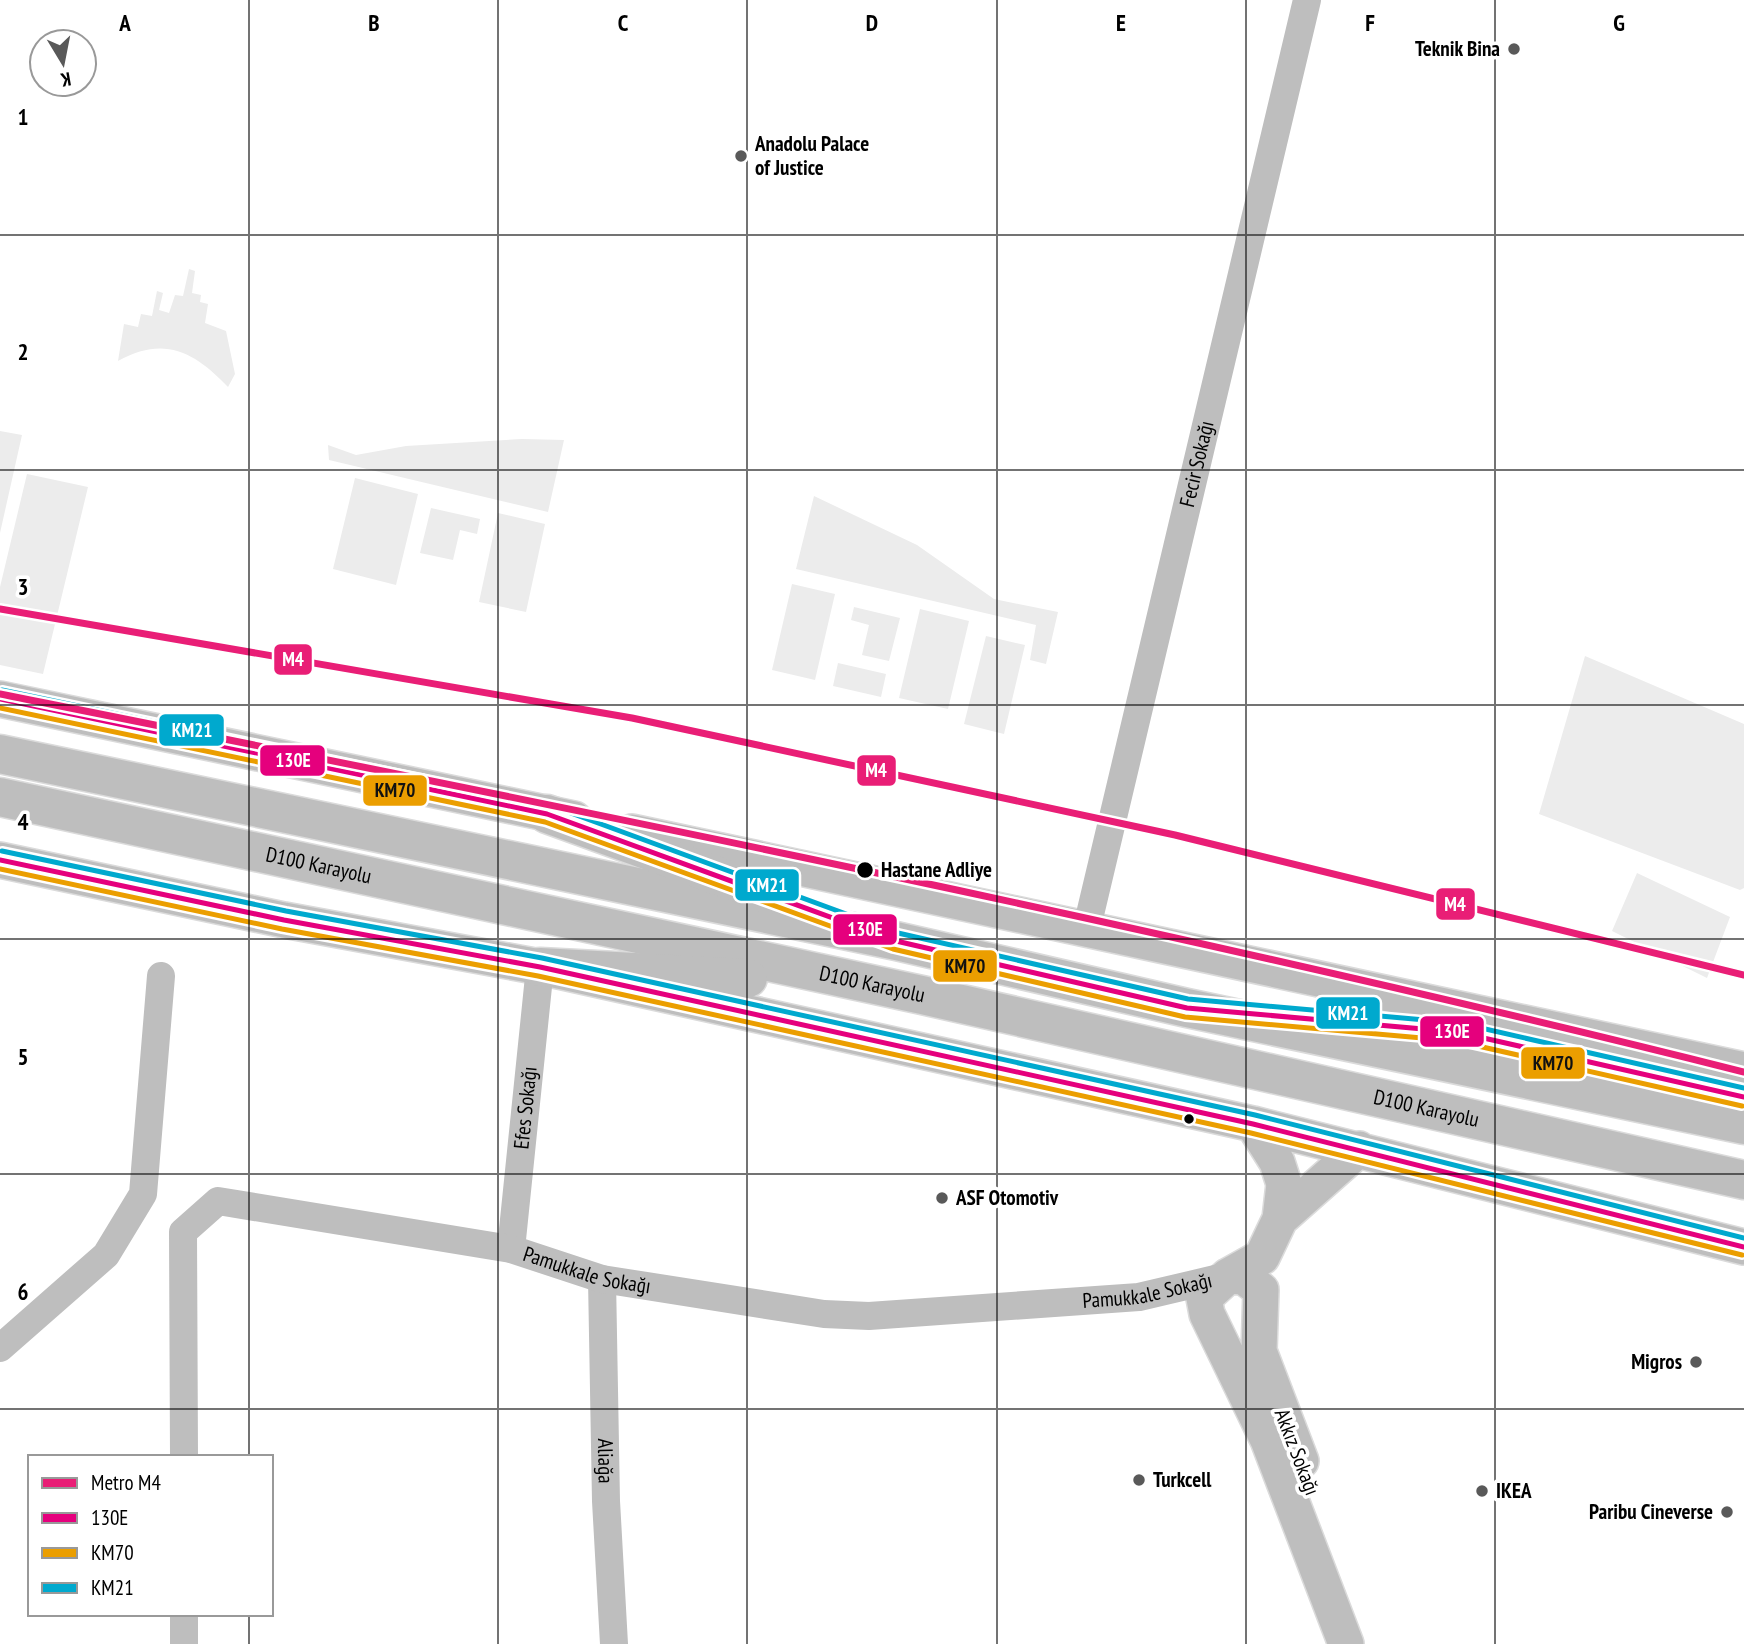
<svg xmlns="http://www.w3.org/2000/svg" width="1744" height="1644" font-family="'PT Sans Narrow',sans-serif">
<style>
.green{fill:#ececec}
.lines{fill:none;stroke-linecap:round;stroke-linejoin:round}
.major-casing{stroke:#dbdbdb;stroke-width:38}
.highway-casing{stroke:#dbdbdb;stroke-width:41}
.minor{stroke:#bebebe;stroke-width:28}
.major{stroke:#bebebe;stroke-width:35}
.highway{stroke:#bebebe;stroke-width:38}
.bus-1-casing{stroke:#fff;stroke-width:10}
.bus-2-casing{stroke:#fff;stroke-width:10}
.bus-3-casing{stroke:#fff;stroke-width:10}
.bus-1{stroke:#e5007d;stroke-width:5}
.bus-2{stroke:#eb9e00;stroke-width:5}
.bus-3{stroke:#00a9ce;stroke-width:5}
.metro-1-casing{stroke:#fff;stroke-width:12}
.metro-1{stroke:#e91e76;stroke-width:7}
.grid{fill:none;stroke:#000;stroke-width:2;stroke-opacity:0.55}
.poi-dot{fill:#595959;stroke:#fff;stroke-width:2.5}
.stop-dot{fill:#000;stroke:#fff;stroke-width:2.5}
.labels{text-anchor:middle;stroke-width:7;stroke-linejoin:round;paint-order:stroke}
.poi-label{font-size:21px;font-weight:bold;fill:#000;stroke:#fff;text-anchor:start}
.street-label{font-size:21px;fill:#000;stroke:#fff}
.stop-label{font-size:21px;font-weight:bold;fill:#000;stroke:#fff;text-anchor:start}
.grid-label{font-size:23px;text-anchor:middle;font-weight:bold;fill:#000;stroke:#fff;stroke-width:7;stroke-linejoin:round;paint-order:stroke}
.line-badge{stroke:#fff;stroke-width:2.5}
.badge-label{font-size:19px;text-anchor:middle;font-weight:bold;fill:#fff}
.pale-badge-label{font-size:19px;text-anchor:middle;font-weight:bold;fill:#111}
</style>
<rect width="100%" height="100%" fill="#fff"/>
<path class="green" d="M189,269L195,271L192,293L201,295L200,302L208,304L205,323L226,331L235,374L228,387C195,352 164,335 118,361L124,324L138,327L141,314L152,316L157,291L163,293L159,310L169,313L175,295L183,296Z
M0,431L22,435L0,533Z
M522,439L564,440L548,512L329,460L328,445L356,455L406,446Z
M27,474L88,487L43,674L0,665V587Z
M355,478L418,494L396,585L333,569Z
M814,496L917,545L994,599L1058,612L1046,664L1030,660L1036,625L796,569Z
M431,508L480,519L477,534L460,530L453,560L420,553Z
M498,513L545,524L526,612L479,602Z
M792,584L835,594L815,680L772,670Z
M854,607L900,618L889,661L862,655L869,625L851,620Z
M920,609L969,621L948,709L899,698Z
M986,636L1025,645L1004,734L964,724Z
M1585,656L1744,724V888L1740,890L1539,814Z
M838,663L886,674L881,697L833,686Z
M1637,873L1730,917L1707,978L1612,931Z"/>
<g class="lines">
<g class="major-casing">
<path id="major" d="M0,699L574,819
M632,832L1744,1070
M0,860L284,920L540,967L1253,1124L1744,1247
M1253,1124L1277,1162L1284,1184L1280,1219L1262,1257L1228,1276L1204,1298L1207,1314L1268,1440L1346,1644
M1280,1219L1359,1149
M1228,1276L1244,1277L1261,1290L1259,1351L1301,1461"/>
</g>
<g class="highway-casing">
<g id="highway">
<path d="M0,754L896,941L1187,1008L1744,1125"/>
<path id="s5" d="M0,797L922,995L1744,1180"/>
<path d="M547,814L770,895"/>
<path d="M540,967L748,978"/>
</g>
</g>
<g class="minor">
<path id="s1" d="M1087,927L1307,0"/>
<path id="s2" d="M511,1249L540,967"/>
<path id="s3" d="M602,1279L606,1501L614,1644"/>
<path d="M0,1348L106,1255L143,1194L161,976"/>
<path id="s4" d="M184,1457L183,1232L218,1201L511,1249L602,1279L824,1314L869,1316L1139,1297L1228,1276"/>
<path d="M184,1614V1644"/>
</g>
<use href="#major" class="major"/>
<use href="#highway" class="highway"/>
<g class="bus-1-casing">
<path id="bus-1" d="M0,699L547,814L896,941L1187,1008L1457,1032L1744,1097
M0,860L284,920L540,967L1253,1124L1744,1247"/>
</g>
<g class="bus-2-casing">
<path id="bus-2" d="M0,708L545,822L893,949L1185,1017L1456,1041L1742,1106
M0,869L282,929L538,976L1251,1133L1742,1255"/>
</g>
<g class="bus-3-casing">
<path id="bus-3" d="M2,690L549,805L898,933L1188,999L1459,1023L1744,1088
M2,851L286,911L542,958L1255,1115L1744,1238"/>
</g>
<use href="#bus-1" class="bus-1"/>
<use href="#bus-2" class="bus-2"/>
<use href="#bus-3" class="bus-3"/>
<g class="metro-1-casing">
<path id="metro-1" d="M0,609L632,718L1175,835L1744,975
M0,694C584,811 1167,927 1744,1072"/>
</g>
<use href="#metro-1" class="metro-1"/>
</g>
<path class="grid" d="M249,0V1457M498,0V1644M747,0V1644M997,0V1644M1246,0V1644M1495,0V1644M0,235H1744M0,470H1744M0,705H1744M0,939H1744M0,1174H1744M0,1409H1744M249,1614V1644"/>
<g class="poi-dot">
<circle cx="1514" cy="49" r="7"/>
<circle cx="741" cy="156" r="7"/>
<circle cx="942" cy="1198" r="7"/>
<circle cx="1696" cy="1362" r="7"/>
<circle cx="1139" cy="1480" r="7"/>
<circle cx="1482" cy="1491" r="7"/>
<circle cx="1727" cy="1512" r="7"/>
</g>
<g class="stop-dot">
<circle cx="865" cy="870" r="9"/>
<circle cx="1189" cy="1119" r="6"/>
</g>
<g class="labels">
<g class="poi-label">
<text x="1500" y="56" text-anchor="end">Teknik Bina</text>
<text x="755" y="151">Anadolu Palace<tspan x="755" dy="24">of Justice</tspan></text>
<text x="956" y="1205">ASF Otomotiv</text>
<text x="1682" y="1369" text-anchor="end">Migros</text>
<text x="1153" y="1487">Turkcell</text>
<text x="1496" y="1498">IKEA</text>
<text x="1713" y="1519" text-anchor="end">Paribu Cineverse</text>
</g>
<g class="street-label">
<text dy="7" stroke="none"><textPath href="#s1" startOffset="476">Fecir Sokağı</textPath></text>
<text dy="7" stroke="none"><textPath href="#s5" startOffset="326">D100 Karayolu</textPath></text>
<text dy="7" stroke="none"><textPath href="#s5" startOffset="892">D100 Karayolu</textPath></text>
<text dy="7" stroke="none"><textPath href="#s2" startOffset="142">Efes Sokağı</textPath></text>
<text dy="7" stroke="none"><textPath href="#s5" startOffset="1460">D100 Karayolu</textPath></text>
<text dy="7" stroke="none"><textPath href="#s4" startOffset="648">Pamukkale Sokağı</textPath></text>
<text dy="7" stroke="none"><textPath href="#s4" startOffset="1214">Pamukkale Sokağı</textPath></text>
<text transform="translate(1297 1452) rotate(69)" y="7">Akkız Sokağı</text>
<text dy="7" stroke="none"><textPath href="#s3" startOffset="182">Aliağa</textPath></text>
</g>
<g class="stop-label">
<text x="881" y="877">Hastane Adliye</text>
</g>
</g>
<g class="grid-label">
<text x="125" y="31">A</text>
<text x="374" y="31">B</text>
<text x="623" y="31">C</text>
<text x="872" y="31">D</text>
<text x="1121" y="31">E</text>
<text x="1370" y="31">F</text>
<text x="1619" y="31">G</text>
<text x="23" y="125">1</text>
<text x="23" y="360">2</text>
<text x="23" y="595">3</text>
<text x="23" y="830">4</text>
<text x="23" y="1065">5</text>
<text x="23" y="1300">6</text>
</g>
<g class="line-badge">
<rect x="273" y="643" width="40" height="33" rx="7" fill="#e91e76"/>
<rect x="158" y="713" width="67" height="34" rx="7" fill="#00a9ce"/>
<rect x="259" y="744" width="67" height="33" rx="7" fill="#e5007d"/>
<rect x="856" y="754" width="41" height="33" rx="7" fill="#e91e76"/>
<rect x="362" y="774" width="66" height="33" rx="7" fill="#eb9e00"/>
<rect x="734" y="868" width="66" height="34" rx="7" fill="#00a9ce"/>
<rect x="1435" y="887" width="41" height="34" rx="7" fill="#e91e76"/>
<rect x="832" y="913" width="66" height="33" rx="7" fill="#e5007d"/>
<rect x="932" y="949" width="66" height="34" rx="7" fill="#eb9e00"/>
<rect x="1315" y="996" width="66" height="34" rx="7" fill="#00a9ce"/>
<rect x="1419" y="1015" width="66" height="33" rx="7" fill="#e5007d"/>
<rect x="1520" y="1046" width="66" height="34" rx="7" fill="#eb9e00"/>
</g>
<g class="badge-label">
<text x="293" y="666">M4</text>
<text x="192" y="737">KM21</text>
<text x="293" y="767">130E</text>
<text x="876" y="777">M4</text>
<text x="767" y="892">KM21</text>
<text x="1455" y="911">M4</text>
<text x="865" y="936">130E</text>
<text x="1348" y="1020">KM21</text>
<text x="1452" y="1038">130E</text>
</g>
<g class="pale-badge-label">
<text x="395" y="797">KM70</text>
<text x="965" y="973">KM70</text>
<text x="1553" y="1070">KM70</text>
</g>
<rect x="28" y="1455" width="245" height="161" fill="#ffffff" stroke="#999999" stroke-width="2"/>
<rect x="42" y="1478" width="35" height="10" fill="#e91e76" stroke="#999999" stroke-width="2"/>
<text x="91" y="1490" font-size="21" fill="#000000">Metro M4</text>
<rect x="42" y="1513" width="35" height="10" fill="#e5007d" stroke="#999999" stroke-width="2"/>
<text x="91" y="1525" font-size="21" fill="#000000">130E</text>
<rect x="42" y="1548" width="35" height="10" fill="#eb9e00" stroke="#999999" stroke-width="2"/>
<text x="91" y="1560" font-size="21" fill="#000000">KM70</text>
<rect x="42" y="1583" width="35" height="10" fill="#00a9ce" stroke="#999999" stroke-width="2"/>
<text x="91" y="1595" font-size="21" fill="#000000">KM21</text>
<g transform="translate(63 63) rotate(170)"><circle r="33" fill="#ffffff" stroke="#999999" stroke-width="2"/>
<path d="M0-5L12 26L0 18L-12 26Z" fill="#595959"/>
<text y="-10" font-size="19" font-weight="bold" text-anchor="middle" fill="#000000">K</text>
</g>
</svg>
